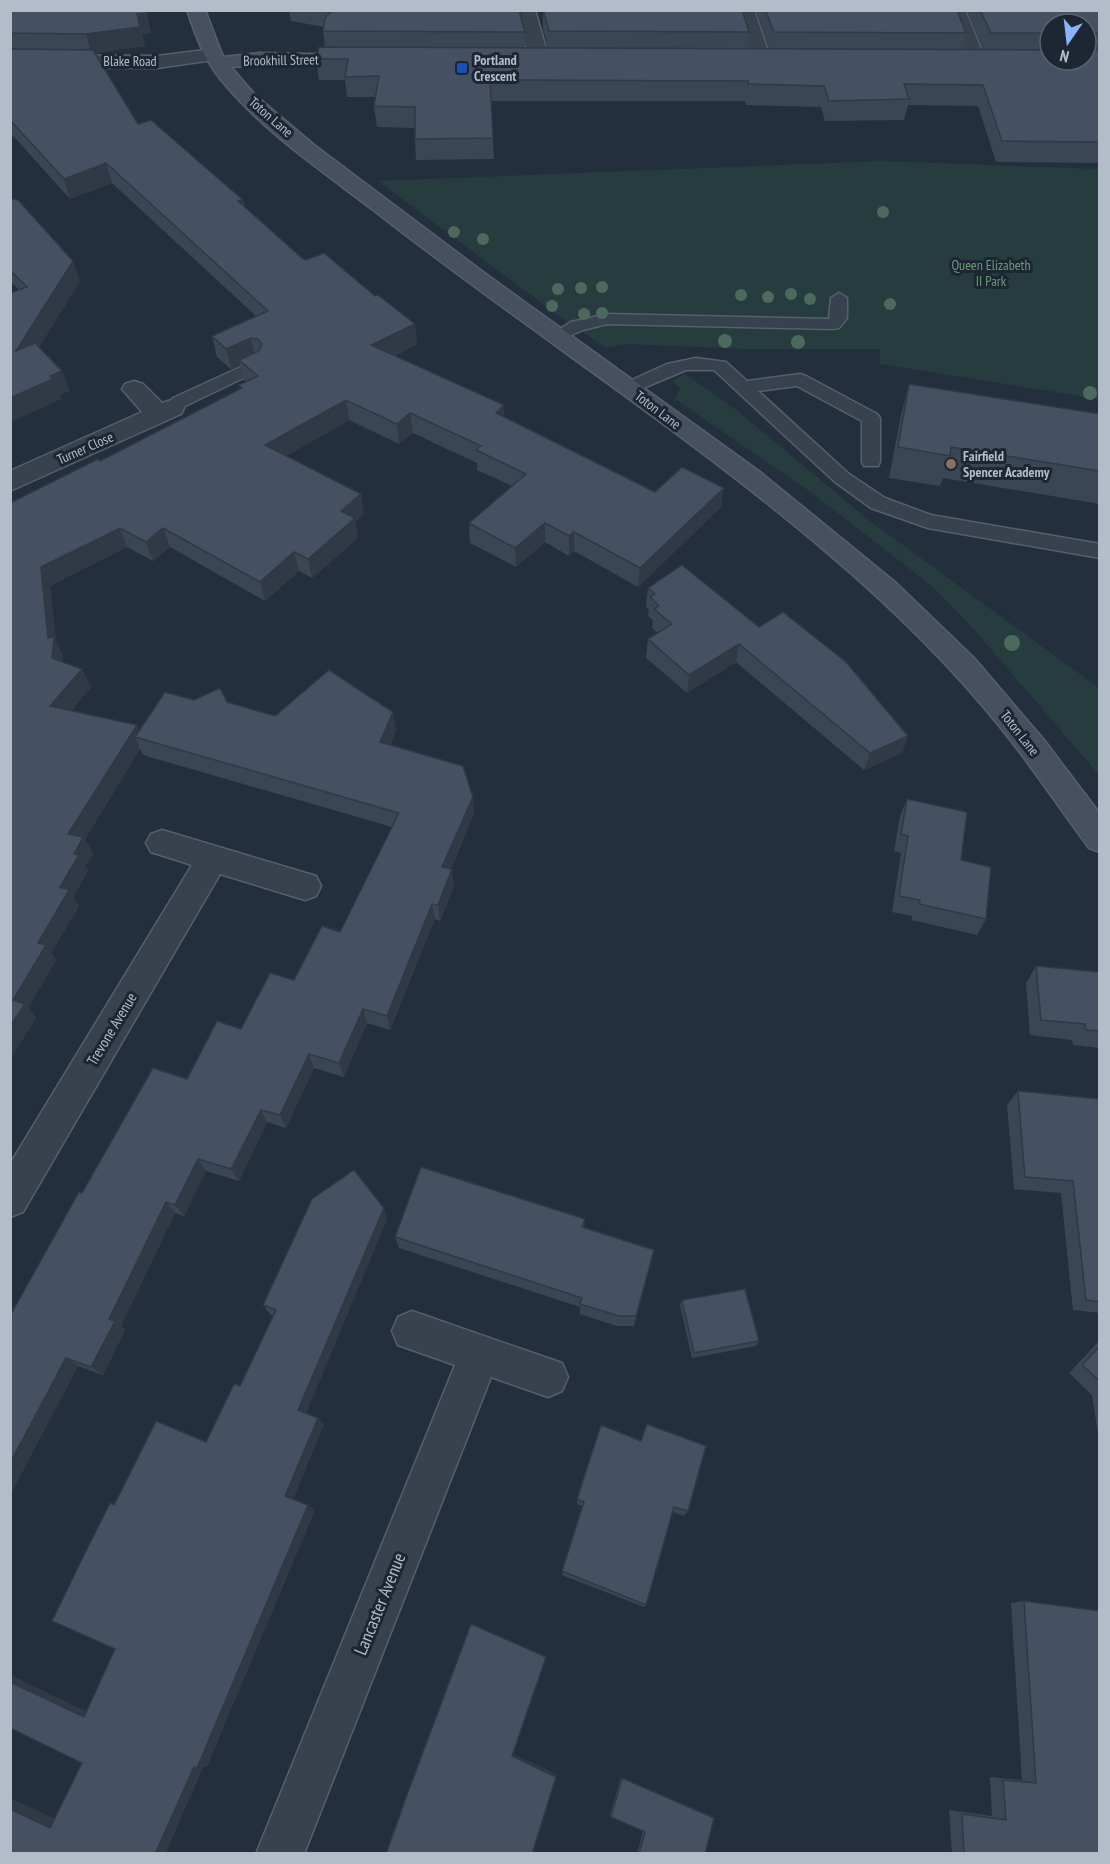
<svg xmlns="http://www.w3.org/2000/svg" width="1110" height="1864" font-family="'PT Sans Narrow',sans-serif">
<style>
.green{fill:#263c3f}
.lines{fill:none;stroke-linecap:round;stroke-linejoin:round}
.lane-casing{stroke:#565f6c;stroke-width:3}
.street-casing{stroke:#565f6c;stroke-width:3}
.secondary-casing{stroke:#565f6c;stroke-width:3}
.lane{fill:#38414e;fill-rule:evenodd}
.street{fill:#38414e;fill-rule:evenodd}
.secondary{fill:#465061;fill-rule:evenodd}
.tree{fill:#4b6a5d}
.wall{fill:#3b4654;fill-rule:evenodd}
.shaded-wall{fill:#303945}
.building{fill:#455162;stroke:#303945;stroke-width:1.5}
.transit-dot{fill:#1a4fb4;stroke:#1d2633;stroke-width:2}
.education-dot{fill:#8d6e63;stroke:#1d2633;stroke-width:2}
.labels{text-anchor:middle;stroke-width:6;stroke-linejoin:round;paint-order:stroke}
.far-street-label{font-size:14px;fill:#b4bcc9;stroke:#1d2633}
.far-poi-label{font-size:14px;font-weight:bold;fill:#b4bcc9;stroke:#1d2633;text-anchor:start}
.far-park-label{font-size:14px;fill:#6b9a76;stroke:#1d2633}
.street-label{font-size:15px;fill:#b4bcc9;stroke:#1d2633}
.near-street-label{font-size:18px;fill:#b4bcc9;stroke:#1d2633}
</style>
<rect width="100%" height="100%" fill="#242f3e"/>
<path class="green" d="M883,161L1099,169V399L880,364V349H744L626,344L606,348L555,313L378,181Z
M685,374L734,408L870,521L1099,688V775L971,626L933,587L812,493L675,399L680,388L672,381Z"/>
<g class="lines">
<g class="lane-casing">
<path id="lane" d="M839,293L847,298V318L839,328L833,329L607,324L583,330L558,341L549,336L571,322L607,314L829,319L831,298Z
M696,358L726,362L747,381L800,374L806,376L877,414L880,418V462L878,466H864L862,462V421L797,386L758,391L849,474L885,498L931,515L1100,544V558L928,528L871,508L835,482L714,370H686L629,394L620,388L623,384L667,364Z
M256,360L262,361L265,365L262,369L185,406L172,414L163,408L173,398Z"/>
</g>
<g class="street-casing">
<path id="street" d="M517,10H535L549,59L546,63L539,65L529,59Z
M736,10H754L771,60L768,64H754L751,60Z
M947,10H965L986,61L983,65L976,67L966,61Z
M213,49L220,51L223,55L220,59L157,68L10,67V55L157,56Z
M134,381L143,384L162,403L172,400L181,402L184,408L181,414L10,491V471L142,412L122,389L125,384Z
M162,830L316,876L321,886L316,896L305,900L220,874L23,1212L10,1217V1164L192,865L151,852L146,843L151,834Z
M412,1311L562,1363L568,1377L562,1391L548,1397L491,1377L304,1854H256L455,1365L398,1345L392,1331L398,1317Z"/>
</g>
<g class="secondary-casing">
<path id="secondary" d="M187,10H205L223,57L260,53L367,55L370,59L360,65H260L231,67L256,96L314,145L483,272L760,472L896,583L974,658L1044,740L1100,814V852L1089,848C1059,808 1032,766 1000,727C948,662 888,604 824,550C684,431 530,332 385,219C331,177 272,139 227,87C206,64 197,40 187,10Z"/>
</g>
<use href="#lane" class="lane"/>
<use href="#street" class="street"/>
<use href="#secondary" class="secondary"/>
</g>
<g class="tree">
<circle cx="883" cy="212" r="6"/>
<circle cx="454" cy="232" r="6"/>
<circle cx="483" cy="239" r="6"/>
<circle cx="602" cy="287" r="6"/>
<circle cx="581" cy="288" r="6"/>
<circle cx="558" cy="289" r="6"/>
<circle cx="791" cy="294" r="6"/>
<circle cx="741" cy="295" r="6"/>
<circle cx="768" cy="297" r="6"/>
<circle cx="810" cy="299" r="6"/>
<circle cx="890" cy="304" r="6"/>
<circle cx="552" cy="306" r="6"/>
<circle cx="602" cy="313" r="6"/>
<circle cx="584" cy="314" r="6"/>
<circle cx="725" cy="341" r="7"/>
<circle cx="798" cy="342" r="7"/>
<circle cx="1090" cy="393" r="7"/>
<circle cx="1012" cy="643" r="8"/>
</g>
<path class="wall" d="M10,10H146L151,33L142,34L145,46L95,53L138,124L243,200L245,207L302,258L375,296L415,324L417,344L394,356L505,417L655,492L721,507L638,587L574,551L569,556L545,542L516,567L470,543L469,523L512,486L477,470V463L413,433L399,444L349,420L286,456L364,514L355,522L358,538L312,578L299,571L265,601L170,547L153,561L127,547L50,586L56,641L63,656L62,662L82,669L91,687L71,711L139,731L194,700L227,702L275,716L396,730L390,745L473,797L474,814L451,869L454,886L440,921L435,919L390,1030L367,1023L344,1077L314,1068L286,1128L267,1122L239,1181L206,1171L184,1216L175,1213L121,1326L125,1330L103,1375L78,1366L10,1495L82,1193L187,1079L294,980L340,932L392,827L143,755L140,749L85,839L93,854L85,866L88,871L73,897L79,906L51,953L56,960L28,1008L36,1018L10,1059V503L100,461L240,389L239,385L246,382L244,380L240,365L231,369L217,357L212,336L256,316L112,183L70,199L17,140L10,134Z
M289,10H519L525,32V48H548L543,29V10H742L749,32L747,48H769L755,10H957L966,33L962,49H983L966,10H1100V163L996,162L978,106L908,105L904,120L825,121L821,107L746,105L745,101H491L494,159L416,160L415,139V128L377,127L374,106L376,97H347L345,80H319L316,59L325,47L323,31L324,27L291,21ZM1050,24H1086V60H1050Z
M10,199L80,281L39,347L70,391L59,395L61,399L10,422V293L19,290L10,281Z
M909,384L1100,414V504L943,478L940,486L889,478L901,415Z
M648,588L759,627L908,736L902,753L864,770L736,662L687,693L646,658L648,639L658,633L652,628L653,620L648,616L649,609L646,607Z
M907,799L961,860L986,919L977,935L912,920V916L892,912L901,853L894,851L900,816Z
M1036,966L1100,972V1048L1073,1045L1072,1040L1030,1035L1026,983Z
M1018,1091L1100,1099V1313L1073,1310L1061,1193L1014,1189L1007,1105Z
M387,1219L306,1413L318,1418L324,1424L293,1499L315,1510L207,1766L203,1767L165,1854H10L54,1819L82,1763L10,1728V1675L87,1712L115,1649L114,1505L206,1442L240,1386L273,1315L270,1314L263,1305Z
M585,1219L584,1228L654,1250L634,1326H617L580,1314V1307L399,1248L395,1237Z
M682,1300L759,1341L756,1346L692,1358L680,1305Z
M1100,1340V1446L1092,1395L1069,1373Z
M601,1425L688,1511L684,1516L673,1512L646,1605L644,1607L562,1575L582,1506L577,1504V1499Z
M1024,1601L1100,1854H952L949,1810L992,1816L990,1777L1022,1780L1011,1603Z
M621,1777L711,1816L705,1854H637L643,1831L611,1817L610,1815Z"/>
<path class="shaded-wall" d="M146,10L151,33L142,34L137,14Z
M140,27L145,46L91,53L86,34Z
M1093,33L1086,54V51L1090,37Z
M106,163L112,183L70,199L64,179Z
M243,200L247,220L238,201Z
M73,261L80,281L24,371L16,351Z
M415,324L417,344L374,365L371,345Z
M251,338L255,358L239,360L240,365L231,369L226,349Z
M62,371L70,391L59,395L61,399L10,422V398L50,376Z
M346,400L349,420L270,465L265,445Z
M504,405L505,425L496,413Z
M410,413L413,433L399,444L397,424Z
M724,488L721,507L638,587L640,568Z
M361,494L364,514L355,522L358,538L312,578L308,559L341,511Z
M545,523V542L516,567L515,548Z
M120,528L127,547L50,586L56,641L63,656L62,677L52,658L48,638L41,567Z
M163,528L170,547L153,561L146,542Z
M574,532V551L569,556V536Z
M294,552L299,571L265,601L260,582Z
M739,644L736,662L687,693L689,675Z
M82,669L91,687L59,724L50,706Z
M393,712L396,730L383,759L380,742Z
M137,725L143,740L135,737L140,749L85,839L93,854L85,866L88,871L73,897L79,906L51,953L56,960L28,1008L36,1018L10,1059V1026L13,1000L74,854L68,834Z
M908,736L902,753L864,770L870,753Z
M473,797L474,814L445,884L442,867Z
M452,869L454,886L440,921L438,905Z
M432,904L435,919L390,1030L387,1016Z
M363,1009L367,1023L344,1077L339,1063Z
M309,1054L314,1068L286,1128L280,1115Z
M261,1110L267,1122L239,1181L231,1169Z
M198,1159L206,1171L184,1216L175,1205Z
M166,1202L175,1213L121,1326L125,1330L103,1375L91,1367L109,1319Z
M384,1208L387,1219L305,1416L298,1410Z
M66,1358L78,1366L10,1495V1463Z
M318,1418L324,1424L292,1501L285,1496Z
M308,1505L315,1510L207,1766L203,1767L165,1854H155Z
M546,1657L513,1754L556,1774V1777L512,1756Z
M10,1675L97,1717H84L10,1682Z
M621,1777L711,1816L714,1818L622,1778Z
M10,1798L64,1823L50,1828L10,1809Z"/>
<path class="building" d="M10,10H146L147,13L137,14L140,27L86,34L10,33Z
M333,10H519L525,32L323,31L325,18Z
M543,10H742L749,32L549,31Z
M765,10H957L966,33L774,32Z
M980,10H1100V33H1093L1090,37H1086V24H1050V33H991Z
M319,47L1050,50V60H1086V50H1100V142L1002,141L983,85L904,84L909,99L829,101L824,86L748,84V81L490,80L493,138L415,139V107L374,106L379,76L345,77L348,59H316Z
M10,49L93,50L138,124L151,120L243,200L238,201L302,258L306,260L324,253L375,296L378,295L415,324L371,345L504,405L496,413L655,492L682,467L724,488L640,568L574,532L569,536L545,523L515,548L469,523L526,474L476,450L481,446L410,413L397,424L346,400L265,445L361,494L341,511L355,518L308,559L294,552L260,582L163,528L146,542L120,528L41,567L48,638L54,637L52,658L82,669L50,706L137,725L68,834L83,837L74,854L79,855L60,887L69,890L38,943L46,945L13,1000L25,1004L10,1026V503L98,459L100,461L242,388L239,385L258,376L239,360L259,351L262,344L258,339L251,338L226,349L212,336L268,311L106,163L64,179L10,120Z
M10,199L18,200L73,261L16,351L35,343L62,371L50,376L53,379L10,398V293L27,287L10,270Z
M909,384L1100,414V471L951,447L950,456L898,447Z
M682,565L759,627L783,612L846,662L908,736L870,753L739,644L689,675L648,639L672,624L654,609L659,606L650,597L655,594L648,588Z
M329,670L393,712L380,742L463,766L473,797L442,867L452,869L438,905L432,904L387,1016L363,1009L339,1063L309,1054L280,1115L261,1110L231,1169L198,1159L175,1205L166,1202L109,1319L115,1321L91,1367L66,1358L10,1463V1316L79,1192L82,1193L153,1068L187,1079L217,1021L241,1029L270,973L294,980L322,926L340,932L399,813L135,737L165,692L194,700L220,688L227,702L275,716Z
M907,799L967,812L961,860L991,867L986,919L919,904L920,900L899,896L908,836L901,834Z
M1036,966L1100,972V1031L1086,1030L1085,1024L1041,1020Z
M1018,1091L1100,1099V1302L1086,1300L1073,1181L1025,1177Z
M421,1167L585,1219L582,1227L654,1250L636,1316H619L580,1304L582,1298L395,1237Z
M354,1170L384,1208L298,1410L318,1418L285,1496L308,1505L197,1768L194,1767L155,1854H10V1809L50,1828L82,1763L10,1728V1682L84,1717L115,1649L52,1621L84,1555L110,1503L114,1505L156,1421L206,1442L234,1384L240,1386L276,1310L263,1305L312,1199Z
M745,1289L759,1341L694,1353L682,1300Z
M1100,1346V1381L1082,1365Z
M647,1424L706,1446L688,1511L674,1507L646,1605L562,1571L584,1502L577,1499L601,1425L641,1441Z
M1024,1601L1100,1611V1854H964L962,1814L1006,1820L1003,1780L1036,1783Z
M471,1624L546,1657L512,1756L556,1777L532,1854H386L408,1792Z
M622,1778L714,1818L705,1854H639L645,1832L611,1817Z"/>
<rect class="transit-dot" x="456" y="62" width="12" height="12" rx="3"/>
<circle class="education-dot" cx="951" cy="464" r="6"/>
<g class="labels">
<g class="far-street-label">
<text transform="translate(281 60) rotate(-1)" y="5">Brookhill Street</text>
<text x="130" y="66">Blake Road</text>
<text transform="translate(271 117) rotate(41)" y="5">Toton Lane</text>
<text transform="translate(658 410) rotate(37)" y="5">Toton Lane</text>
<text transform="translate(85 448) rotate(-24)" y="5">Turner Close</text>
<text transform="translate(1020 733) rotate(52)" y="5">Toton Lane</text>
</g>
<g class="far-poi-label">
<text x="474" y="65">Portland<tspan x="474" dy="16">Crescent</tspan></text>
<text x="963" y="461">Fairfield<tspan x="963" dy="16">Spencer Academy</tspan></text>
</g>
<g class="far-park-label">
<text x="991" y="270">Queen Elizabeth<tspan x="991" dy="16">II Park</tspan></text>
</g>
<g class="street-label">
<text transform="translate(112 1029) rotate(-59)" y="5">Trevone Avenue</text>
</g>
<g class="near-street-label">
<text transform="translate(380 1604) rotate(-68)" y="6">Lancaster Avenue</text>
</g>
</g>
<rect width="1110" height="1864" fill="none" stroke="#b4bcc9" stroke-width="24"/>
<g transform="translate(1068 42) rotate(194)"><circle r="28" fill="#1d2633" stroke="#59626f" stroke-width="1.5"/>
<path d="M0-4.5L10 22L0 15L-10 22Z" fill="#8ab4f8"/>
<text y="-9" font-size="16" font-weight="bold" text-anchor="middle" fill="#b4bcc9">N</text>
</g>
</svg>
